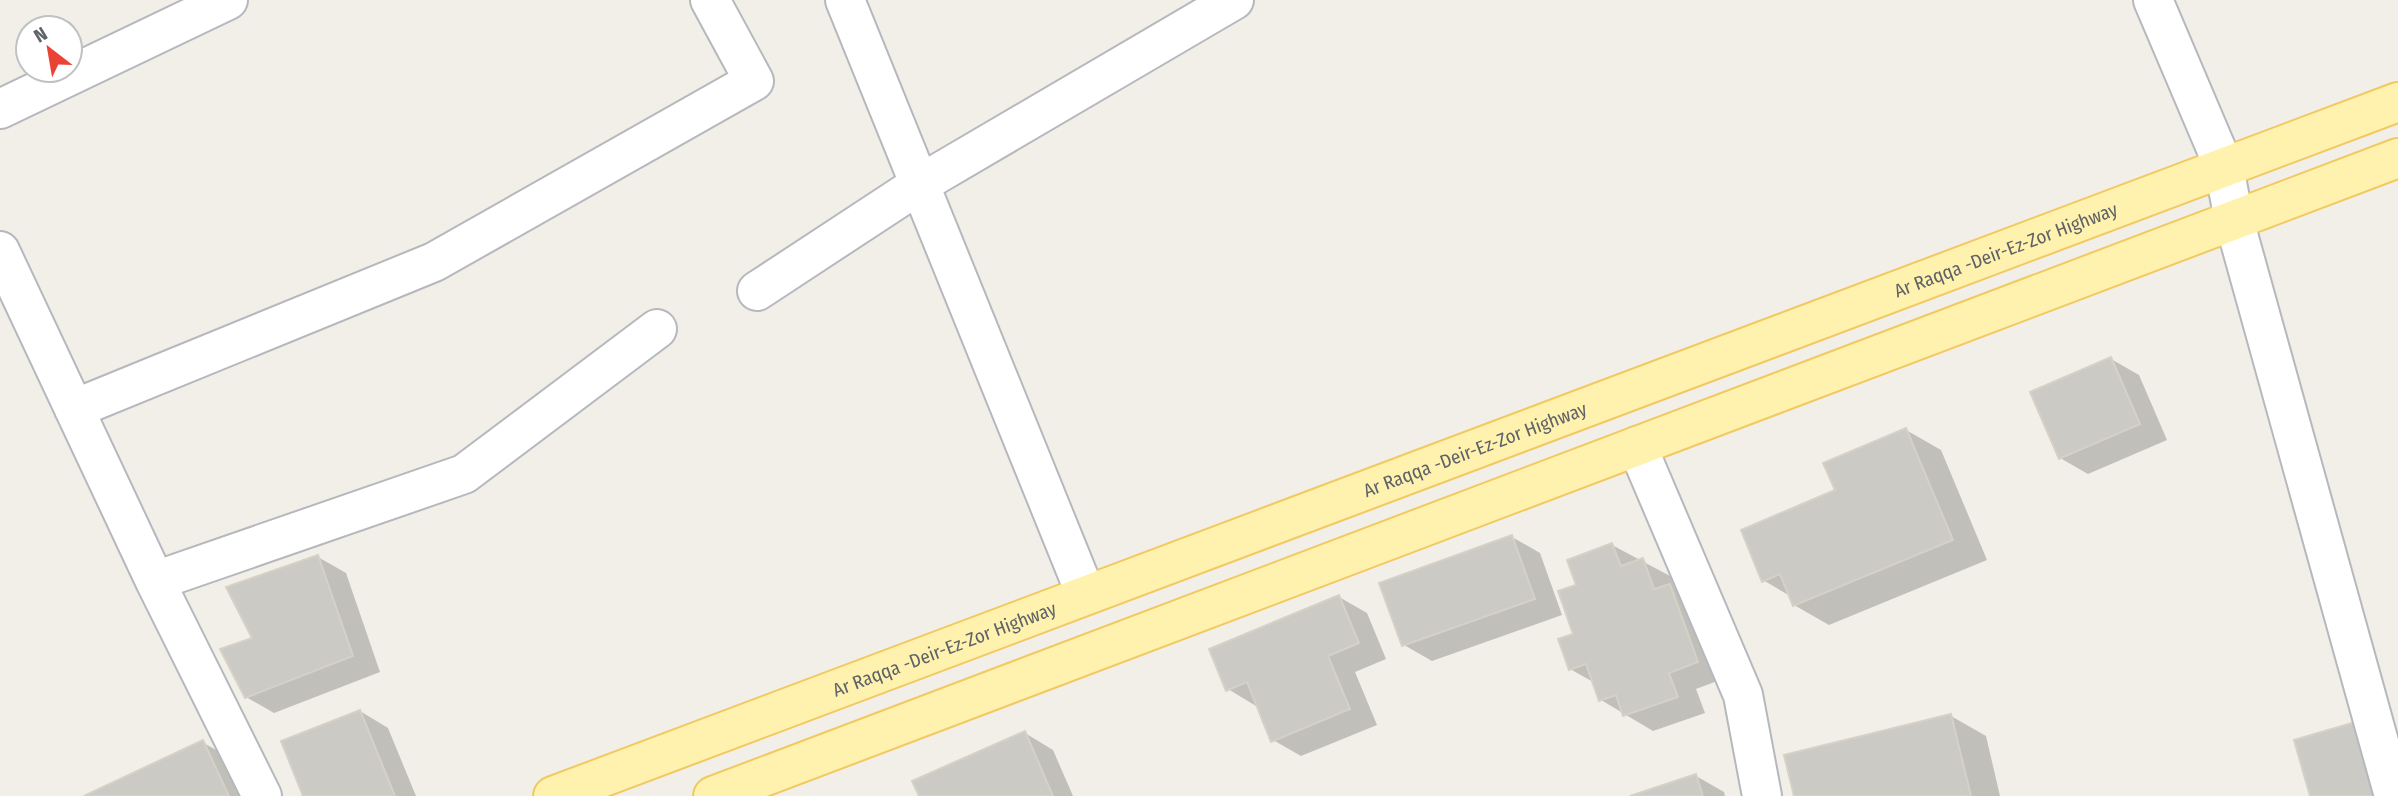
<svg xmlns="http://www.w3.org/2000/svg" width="2398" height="796" font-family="'Fira Sans Condensed',sans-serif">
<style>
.shadow{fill:#0003}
.building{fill:#cccac5;stroke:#d6d1c6;stroke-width:2}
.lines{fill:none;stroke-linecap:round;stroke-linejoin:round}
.street-casing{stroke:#b5b8bc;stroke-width:42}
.primary-casing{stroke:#f2c960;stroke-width:42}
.street{stroke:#fff;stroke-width:38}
.primary{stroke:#fff2af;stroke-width:38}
.labels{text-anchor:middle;stroke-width:7;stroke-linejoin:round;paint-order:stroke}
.street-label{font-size:19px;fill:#5f6368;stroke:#fff}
</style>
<rect width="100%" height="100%" fill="#f1efe8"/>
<path class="shadow" d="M2111,359L2139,375L2167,440L2088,474L2060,458Z
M1906,430L1941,450L1987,560L1829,625L1794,605L1790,596L1763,580Z
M1512,537L1540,553L1562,615L1432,661L1404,645Z
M1612,545L1670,576L1675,589L1697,602L1725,678L1696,689L1705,713L1653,731L1601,700L1595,683L1570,669L1578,586Z
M318,557L346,573L380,672L274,713L246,697Z
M1339,597L1367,613L1386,659L1355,672L1377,725L1301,756L1273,740L1258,705L1256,706L1228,689Z
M360,711L388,728L416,796H305Z
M1951,716L1986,736L2000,796H1796Z
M1025,733L1053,750L1073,796H921Z
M202,742L237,762L253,796H89Z
M1696,776L1724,792L1725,796H1636Z"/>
<path class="building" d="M2111,357L2140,424L2059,459L2030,392Z
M1906,428L1953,540L1793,606L1780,574L1762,582L1741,530L1835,490L1823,463Z
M1512,535L1535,599L1402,646L1379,583Z
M1612,543L1621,566L1643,558L1654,589L1670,584L1698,662L1669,673L1678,697L1623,716L1616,695L1599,701L1586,664L1569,670L1558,639L1573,634L1558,591L1576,585L1567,560Z
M318,555L353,656L245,698L220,649L252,638L226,587Z
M1339,595L1359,643L1328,656L1350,709L1271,742L1247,682L1226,691L1209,649Z
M360,710L395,796H303L281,741Z
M1951,714L1971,796H1794L1784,755Z
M2359,721L2381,796H2310L2294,740Z
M1025,731L1053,796H919L912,781Z
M203,740L229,796H84Z
M1696,774L1703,796H1630Z"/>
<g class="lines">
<g class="street-casing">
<path id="street" d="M845,0L1086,595
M2153,0L2224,167L2234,220L2394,796
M0,109L228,0
M0,251L155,581L262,796
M757,291L920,184L1234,0
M74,409L434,262L754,81L710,0
M1637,446L1743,695L1762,796
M155,581L464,474L657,329"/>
</g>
<g class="primary-casing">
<g id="primary">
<path id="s1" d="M553,796L2398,102"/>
<path d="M713,796L2398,158"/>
</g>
</g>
<use href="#street" class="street"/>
<use href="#primary" class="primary"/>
</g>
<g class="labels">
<g class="street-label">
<text dy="7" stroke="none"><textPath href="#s1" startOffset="1552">Ar Raqqa -Deir-Ez-Zor Highway</textPath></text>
<text dy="7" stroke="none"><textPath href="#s1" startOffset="985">Ar Raqqa -Deir-Ez-Zor Highway</textPath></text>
<text dy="7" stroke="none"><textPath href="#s1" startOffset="418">Ar Raqqa -Deir-Ez-Zor Highway</textPath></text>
</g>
</g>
<g transform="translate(49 49) rotate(329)"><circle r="33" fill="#ffffff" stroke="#bfc1c3" stroke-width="2"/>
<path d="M0-5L12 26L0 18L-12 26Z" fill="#ea4335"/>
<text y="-10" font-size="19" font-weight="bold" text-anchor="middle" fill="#5f6368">N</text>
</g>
</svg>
